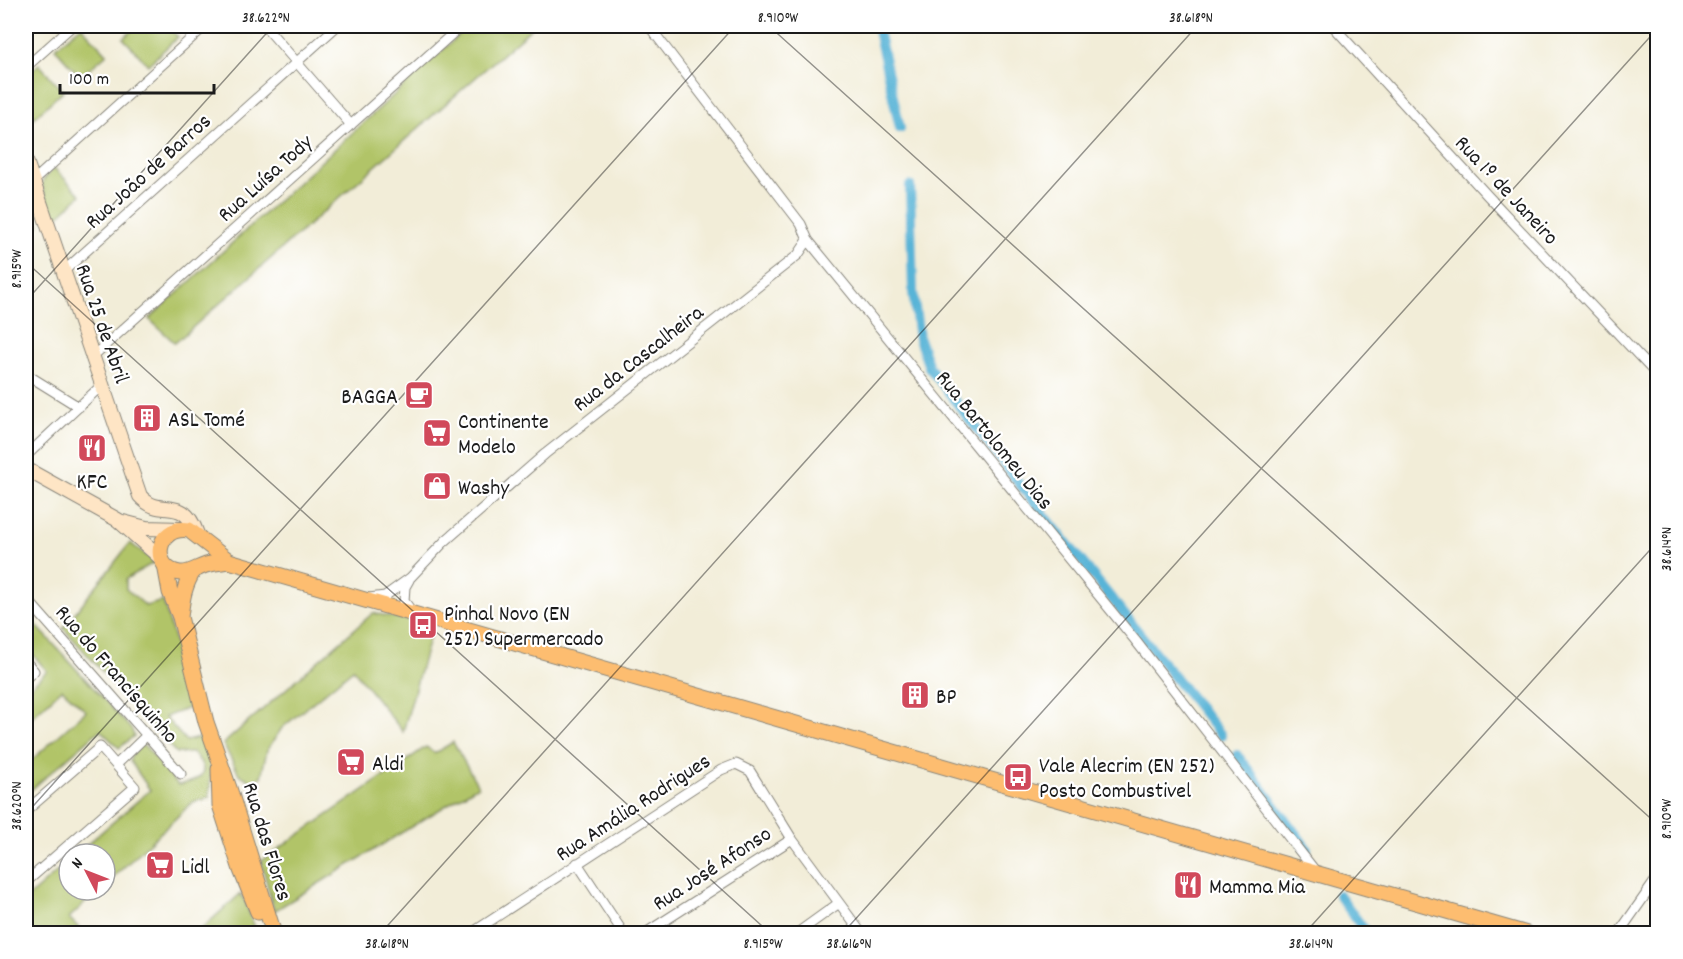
<svg xmlns="http://www.w3.org/2000/svg" width="1683" height="959" font-family="Dekko,sans-serif">
<style>
.green{fill:#b1c468;stroke:#667042;stroke-width:1.5}
.lines{fill:none;stroke-linecap:round;stroke-linejoin:round}
.canal{stroke:#59b4d7;stroke-width:10}
.street-casing{stroke:#87847a;stroke-width:11}
.secondary-casing{stroke:#87847a;stroke-width:16}
.primary-casing{stroke:#87847a;stroke-width:17}
.street{stroke:#fff;stroke-width:9}
.secondary{stroke:#fee5c5;stroke-width:14}
.primary{stroke:#fdbd6f;stroke-width:15}
.ticks{fill:none;stroke:#1c1c1c;stroke-width:1.5;stroke-opacity:0.45}
.labels{text-anchor:middle;stroke-width:4.5;stroke-linejoin:round;paint-order:stroke}
.street-label{font-size:22px;fill:#1c1c1c;stroke:#fff}
.poi-label{font-size:22px;fill:#1c1c1c;stroke:#fff;text-anchor:start}
.neatline{fill:none;stroke:#1c1c1c;stroke-width:2}
.ticks-label{font-size:15px;text-anchor:middle;fill:#1c1c1c}
</style>
<rect width="100%" height="100%" fill="#fff"/>
<filter id="ink" filterUnits="userSpaceOnUse"><feTurbulence type="fractalNoise" baseFrequency=".0167" numOctaves="2"/><feDisplacementMap in="SourceGraphic" scale="12" xChannelSelector="R" yChannelSelector="G"/><feConvolveMatrix kernelMatrix="1 2 1 2 8 2 1 2 1" color-interpolation-filters="sRGB"/></filter>
<filter id="wash" filterUnits="userSpaceOnUse"><feTurbulence type="fractalNoise" baseFrequency=".008" numOctaves="4" result="noise"/><feDisplacementMap in="SourceGraphic" scale="24" xChannelSelector="R" yChannelSelector="G"/><feGaussianBlur stdDeviation="1.35" result="paint"/><feColorMatrix in="noise" values="0 0 0 0 0 0 0 0 0 0 0 0 0 0 0 0 0 1.4 0 .05"/><feComposite in="paint" operator="in"/></filter>
<g filter="url(#wash)">
<rect width="100%" height="100%" fill="#f2edd8"/>
<path class="green" d="M81,26L107,54L80,77L55,48Z
M138,26H167L178,37L148,65L123,38Z
M469,26H534L175,343L149,319Z
M39,64L63,91L26,125V76Z
M54,168L81,195L53,221L42,185L43,180Z
M26,183L39,225L26,240Z
M130,543L155,562L126,579V589L146,606L163,601L194,706L165,717L186,741L203,737C211,760 212,774 209,798L193,802L105,885V854H76L150,790L130,761L131,756L141,745L145,746L178,785C200,781 214,772 192,753H176L63,628Z
M373,613L433,625L403,732L353,669L282,728L267,750L261,777L252,782L239,774L223,744Z
M26,614L132,730L134,736L119,748L100,730L26,794V765L86,711L62,689L26,722V691L47,671L26,647Z
M453,742L478,786L274,911L261,861L426,747L435,753Z
M69,861V890H99L69,918L84,933H26V899Z
M240,894L244,899L257,933H197Z"/>
<g class="lines">
<path class="canal" d="M877,26L900,128
M910,186L913,292L919,339L929,367L1021,486L1221,735
M1237,755L1307,849
M1339,895L1367,934"/>
</g>
</g>
<g filter="url(#ink)">
<g class="lines">
<g class="street-casing">
<path id="street" d="M265,26L351,125
M649,26L801,224L808,240L1135,640L1316,872
M1333,26L1487,195L1658,376
M26,67L72,26
M32,182L205,26
M64,271L337,26
M92,357L461,26
M26,374L79,407
M26,456L102,385
M409,580L405,587L404,601L413,613
M26,598L181,774
M369,598L385,596L410,578L444,542L545,454L798,255L808,240
M26,662L34,671L26,678
M116,765L147,735
M26,811L100,747L135,787L26,882
M577,863L624,934
M470,934L721,770L736,764L750,771L792,839L862,934
M644,934L792,839
M796,934L839,903
M1618,934L1658,877"/>
</g>
<g class="secondary-casing">
<path id="secondary" d="M26,161L140,496C162,521 182,492 197,534
M26,469L118,520L162,559
M123,522L146,528L181,529"/>
</g>
<g class="primary-casing">
<path id="primary" d="M229,561C222,562 214,563 206,565C197,568 189,574 180,573C150,569 155,525 189,530L229,561L1527,934
M165,565L170,592L180,617L206,722L229,788L274,934
M180,617C182,600 184,585 194,570
M219,769L220,805L241,870L258,912"/>
</g>
<use href="#street" class="street"/>
<use href="#secondary" class="secondary"/>
<use href="#primary" class="primary"/>
</g>
</g>
<path class="ticks" d="M769,26L1658,825M26,262L771,934M26,301L273,26M26,814L735,26M380,934L1197,26M842,934L1658,28M1304,934L1658,541"/>
<defs>
<g id="cafe-square" transform="scale(1.5)"><rect x="-9" y="-9" width="18" height="18" rx="4" fill="#d1495b" stroke="#fff"/><path d="M-5.5-4.5H6V0H3Q3 3.5 0 3.5H-2.5Q-5.5 3.5-5.5 0ZM3-3.2v2h1.7v-2ZM-6 4.5H4V6H-6Z" fill="#fff"/></g>
<g id="building-square" transform="scale(1.5)"><rect x="-9" y="-9" width="18" height="18" rx="4" fill="#d1495b" stroke="#fff"/><path d="M-4-6H4V6H1V3H-1V6H-4ZM-2.5-4.3h1.7v1.8h-1.7ZM.8-4.3h1.7v1.8H.8ZM-2.5-1h1.7V.8h-1.7ZM.8-1h1.7V.8H.8Z" fill="#fff"/></g>
<g id="supermarket-square" transform="scale(1.5)"><rect x="-9" y="-9" width="18" height="18" rx="4" fill="#d1495b" stroke="#fff"/><path d="M-6-5.5h2.5l.6 2H6L4.5 2H-2.5L-4.4-4H-6ZM-1.5 3.2a1.3 1.3 0 1 0 .1 0ZM3 3.2a1.3 1.3 0 1 0 .1 0Z" fill="#fff"/></g>
<g id="restaurant-square" transform="scale(1.5)"><rect x="-9" y="-9" width="18" height="18" rx="4" fill="#d1495b" stroke="#fff"/><path d="M-5-6h1v4h1v-4h1v4h1v-4h1v5L-1.5 .5V6h-2V.5L-5-1ZM5-6V6H3V1.5H1.5Q1.5-4 5-6Z" fill="#fff"/></g>
<g id="shop-square" transform="scale(1.5)"><rect x="-9" y="-9" width="18" height="18" rx="4" fill="#d1495b" stroke="#fff"/><path d="M-5-2.5h2.3a2.7 3.5 0 0 1 5.4 0H5L5.5 6h-11ZM-1.5-2.5h3a1.5 2.3 0 0 0-3 0Z" fill="#fff"/></g>
<g id="bus-square" transform="scale(1.5)"><rect x="-9" y="-9" width="18" height="18" rx="4" fill="#d1495b" stroke="#fff"/><path d="M-5-6H5V4H4V6H2V4H-2V6H-4V4H-5ZM-3.5-4V0h7V-4ZM-3.5 1.2v1.5H-2V1.2ZM2 1.2v1.5H3.5V1.2Z" fill="#fff"/></g>
</defs>
<g fill-rule="evenodd">
<use href="#cafe-square" x="419" y="395"/>
<use href="#building-square" x="147" y="418"/>
<use href="#supermarket-square" x="437" y="433"/>
<use href="#restaurant-square" x="92" y="448"/>
<use href="#shop-square" x="437" y="486"/>
<use href="#bus-square" x="423" y="625"/>
<use href="#building-square" x="915" y="695"/>
<use href="#supermarket-square" x="351" y="762"/>
<use href="#bus-square" x="1018" y="777"/>
<use href="#supermarket-square" x="160" y="865"/>
<use href="#restaurant-square" x="1188" y="885"/>
</g>
<g class="labels">
<g class="street-label">
<text transform="translate(147 170) rotate(-42)" y="8">Rua João de Barros</text>
<text transform="translate(264 177) rotate(-42)" y="8">Rua Luísa Tody</text>
<text transform="translate(1508 189) rotate(47)" y="8">Rua 1º de Janeiro</text>
<text transform="translate(104 323) rotate(71)" y="8">Rua 25 de Abril</text>
<text transform="translate(637 357) rotate(-38)" y="8">Rua da Cascalheira</text>
<text transform="translate(996 439) rotate(51)" y="8">Rua Bartolomeu Dias</text>
<text transform="translate(118 673) rotate(49)" y="8">Rua do Francisquinho</text>
<text transform="translate(632 806) rotate(-33)" y="8">Rua Amália Rodrigues</text>
<text transform="translate(269 841) rotate(73)" y="8">Rua das Flores</text>
<text transform="translate(711 867) rotate(-33)" y="8">Rua José Afonso</text>
</g>
<g class="poi-label">
<text x="398" y="403" text-anchor="end">BAGGA</text>
<text x="168" y="426">ASL Tomé</text>
<text x="458" y="428">Continente<tspan x="458" dy="25">Modelo</tspan></text>
<text x="92" y="488" text-anchor="middle">KFC</text>
<text x="458" y="494">Washy</text>
<text x="444" y="620">Pinhal Novo (EN<tspan x="444" dy="25">252) Supermercado</tspan></text>
<text x="936" y="703">BP</text>
<text x="372" y="770">Aldi</text>
<text x="1039" y="772">Vale Alecrim (EN 252)<tspan x="1039" dy="25">Posto Combustivel</tspan></text>
<text x="181" y="873">Lidl</text>
<text x="1209" y="893">Mamma Mia</text>
</g>
</g>
<rect width="1683" height="959" fill="none" stroke="#fff" stroke-width="66"/>
<g transform="translate(87 872) rotate(312)"><circle r="28" fill="#ffffff" stroke="#a4a4a4" stroke-width="1.5"/>
<path d="M0-4.5L10 22L0 15L-10 22Z" fill="#d1495b"/>
<text y="-9" font-size="16" font-weight="bold" text-anchor="middle" fill="#1c1c1c">N</text>
</g>
<path d="M60 84v9h154v-9" fill="none" stroke="#1c1c1c" stroke-width="3"/>
<text x="69" y="84" font-size="18" fill="#1c1c1c" stroke="#ffffff" stroke-width="4.5" paint-order="stroke">100 m</text>
<rect x="33" y="33" width="1617" height="893" class="neatline"/>
<g class="ticks-label">
<text x="266" y="22">38.622°N</text>
<text x="778" y="22">8.910°W</text>
<text x="1191" y="22">38.618°N</text>
<text transform="translate(16 269) rotate(-90)" y="5">8.915°W</text>
<text transform="translate(1666 549) rotate(-90)" y="5">38.614°N</text>
<text transform="translate(16 806) rotate(-90)" y="5">38.620°N</text>
<text transform="translate(1666 819) rotate(-90)" y="5">8.910°W</text>
<text x="387" y="948">38.618°N</text>
<text x="763" y="948">8.915°W</text>
<text x="849" y="948">38.616°N</text>
<text x="1311" y="948">38.614°N</text>
</g>
</svg>
